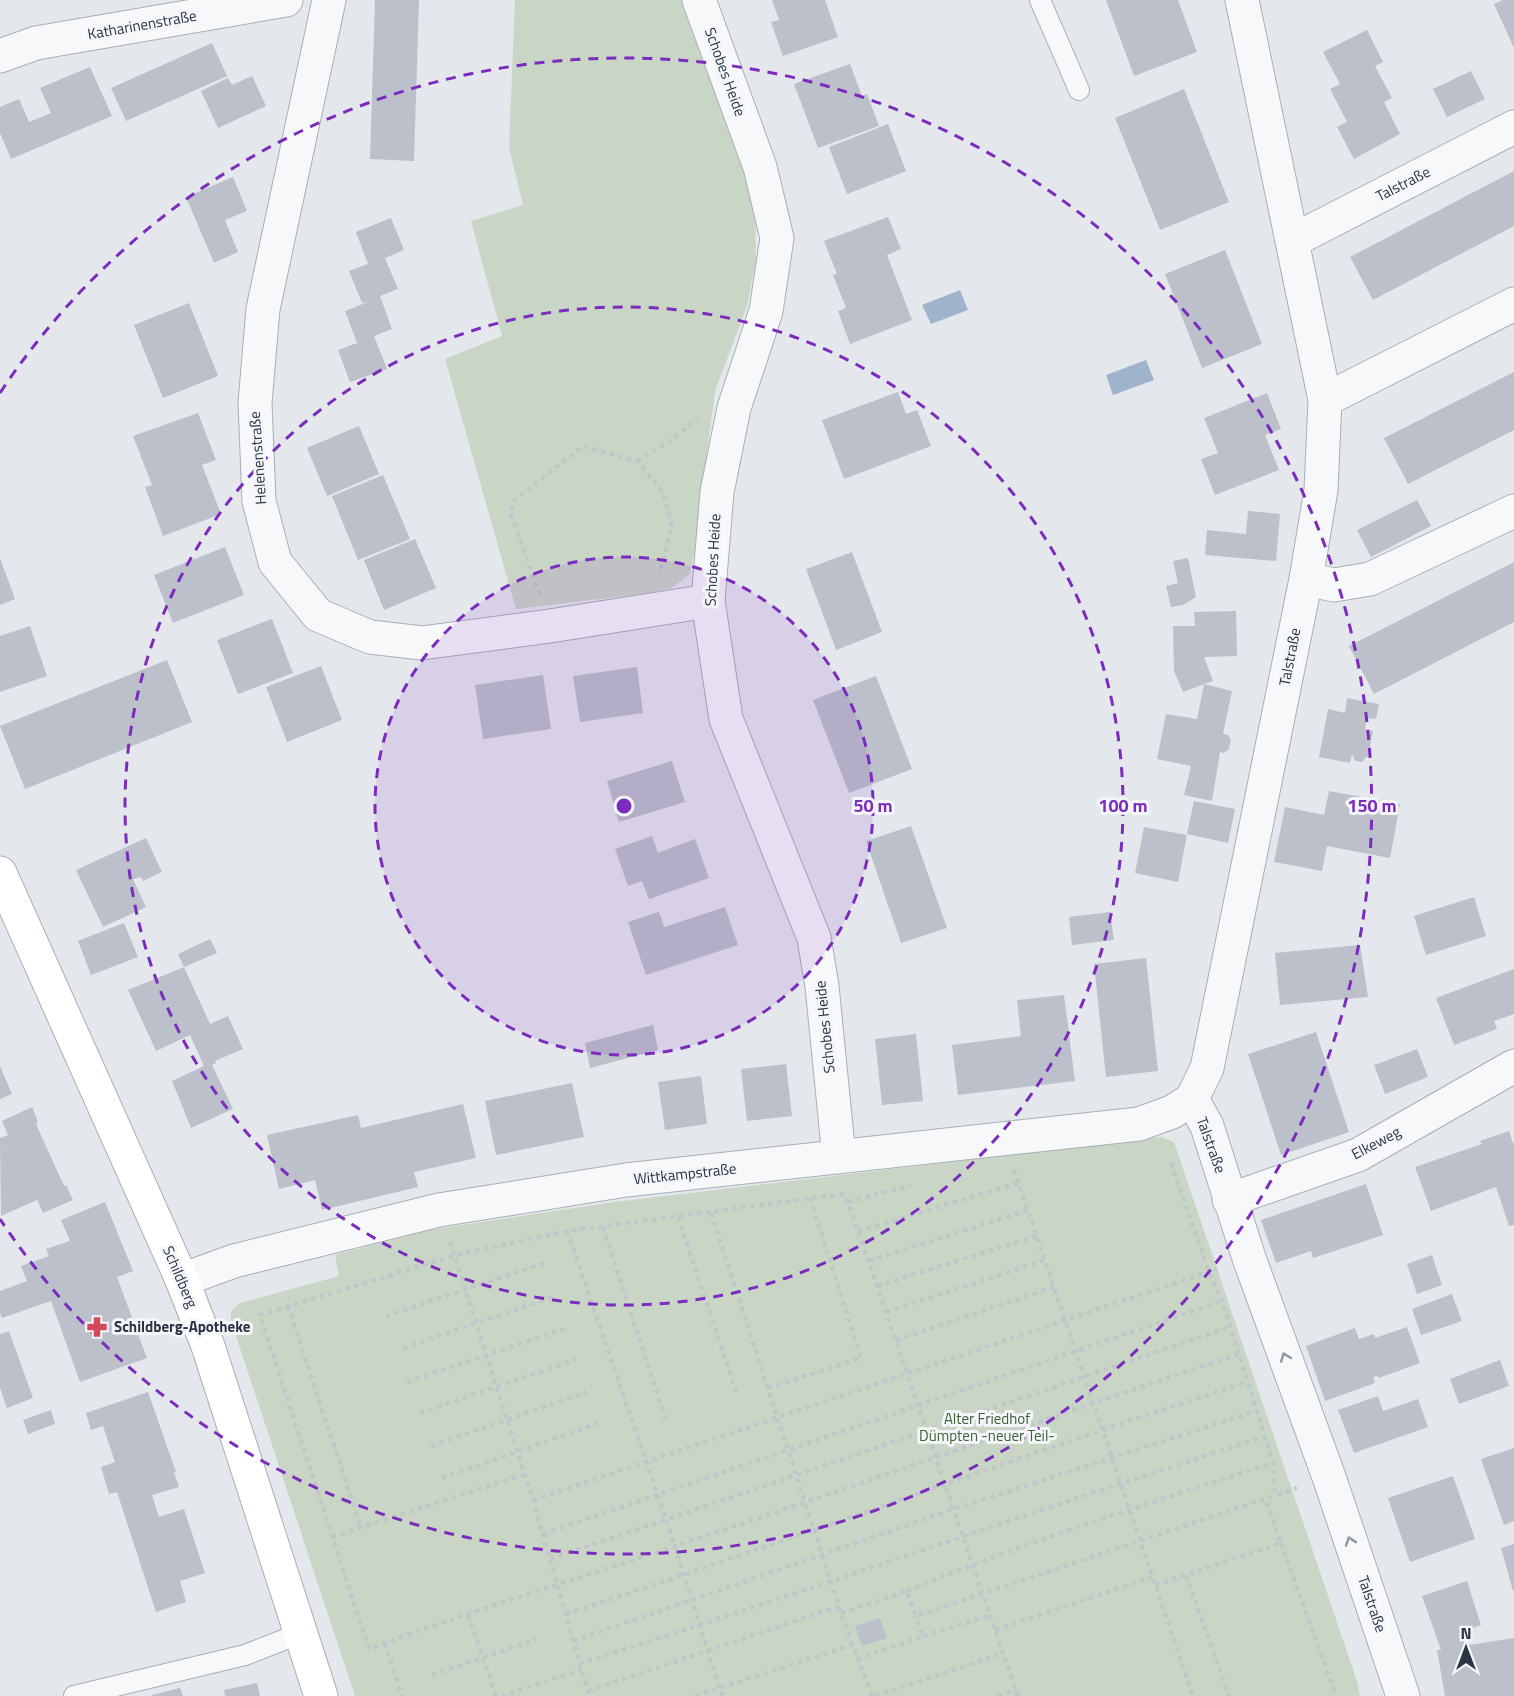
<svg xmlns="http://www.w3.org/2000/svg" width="1514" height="1696" font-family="'Titillium Web',sans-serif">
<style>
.green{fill:#c9d6c5}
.water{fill:#9fb4cc}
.building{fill:#bbc0ca}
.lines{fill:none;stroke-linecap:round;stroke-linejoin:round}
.lane-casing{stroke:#a9aeb7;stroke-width:22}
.street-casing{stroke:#a9aeb7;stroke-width:35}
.secondary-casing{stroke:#a9aeb7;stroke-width:35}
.path{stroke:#c2c5cb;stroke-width:4;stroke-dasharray:4.5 4.5;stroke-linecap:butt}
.lane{stroke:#f7f8fa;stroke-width:20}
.street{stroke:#f7f8fa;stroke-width:33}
.secondary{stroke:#fff;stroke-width:33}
.oneway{stroke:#9196a0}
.ring{fill:none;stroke:#7b2cbf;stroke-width:3;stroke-dasharray:10 8}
.labels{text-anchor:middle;stroke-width:6;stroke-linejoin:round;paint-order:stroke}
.street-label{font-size:15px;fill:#2b3445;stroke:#f4f6f9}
.poi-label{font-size:15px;font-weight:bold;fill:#2b3445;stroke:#f4f6f9;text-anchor:start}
.park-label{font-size:15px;fill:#3f6138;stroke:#f4f6f9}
.centre{fill:#7b2cbf;stroke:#f4f6f9;stroke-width:3}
.ring-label{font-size:18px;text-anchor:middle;font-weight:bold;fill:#7b2cbf;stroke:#f4f6f9;stroke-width:6;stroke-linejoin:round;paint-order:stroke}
</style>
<rect width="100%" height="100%" fill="#e4e7ec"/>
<path class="green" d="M515,0H682L720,104L747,166L755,206L756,260L747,306L715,391L694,555L689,575L671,588L649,593L516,609L445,359L502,336L471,221L523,205L509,148Z
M1161,1137L1174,1142L1358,1684L1360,1696H355L231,1321V1311L240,1303L339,1276L335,1255L429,1230L615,1202Z"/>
<path class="water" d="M960,290L968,310L931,324L922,305Z
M1146,360L1154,380L1113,395L1106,375Z"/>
<path class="building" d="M375,0H419L414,161L370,159Z
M772,0H825L838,37L783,56L771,22L779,20Z
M1106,0H1178L1197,52L1134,76Z
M1503,0H1514V48L1494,4Z
M1367,30L1383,62L1375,66L1392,98L1384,102L1400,134L1354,159L1337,127L1347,122L1330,89L1340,84L1323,52Z
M212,43L227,76L126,121L111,88Z
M850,64L862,96L867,94L879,126L818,148L794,84Z
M90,67L112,116L11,159L0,133V107L19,99L29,122L51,113L40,88Z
M1471,71L1485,99L1447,117L1433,89Z
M252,76L266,106L218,128L201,91L228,78L232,85Z
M1184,89L1229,202L1160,230L1115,118Z
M888,124L906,171L847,194L829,147Z
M1514,171V226L1373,300L1350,257Z
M233,177L247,211L225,220L238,252L214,263L186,197Z
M888,217L901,249L887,255L912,320L850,344L838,311L846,308L833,275L837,274L824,241Z
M391,218L404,250L385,258L398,289L380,296L392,329L374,336L387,369L350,382L338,350L357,343L345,311L368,302L362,303L349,271L368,264L356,232Z
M1225,250L1262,344L1202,368L1165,274Z
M189,303L218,376L163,398L134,325Z
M1514,372V430L1408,484L1384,438Z
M898,392L906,414L917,410L931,446L844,479L822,420Z
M1267,393L1281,429L1265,435L1279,470L1215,495L1201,459L1218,453L1204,418Z
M198,413L216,460L202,465L221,514L163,536L145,487L152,485L133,436Z
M359,426L379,474L327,496L307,448Z
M383,475L410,539L358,560L332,496Z
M1417,500L1431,526L1371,557L1357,530Z
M1248,511L1280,514L1276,561L1205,555L1207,530L1246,534Z
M415,539L436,588L384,610L364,560Z
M225,547L244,595L173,623L154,575Z
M852,552L882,632L836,650L806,569Z
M0,558L15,599L0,605Z
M1188,558L1196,597L1183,605L1171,607L1166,586L1178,583L1173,561Z
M1514,562V622L1374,694L1349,646Z
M1236,611L1237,656L1204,657L1213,681L1204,684L1232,691L1223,734L1228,735L1231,740L1229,749L1224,753L1220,752L1212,801L1184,795L1191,766L1157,759L1166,714L1197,719L1204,684L1183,692L1174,671L1173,626H1195L1194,612Z
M272,619L293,673L238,694L217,640Z
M30,626L47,676L0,692V636Z
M167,660L192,722L25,789L0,726Z
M321,666L342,720L287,742L266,687Z
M637,667L643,713L580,722L573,676Z
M543,675L551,729L483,739L475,685Z
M876,676L912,769L849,793L813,700Z
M1347,698L1379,704L1376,719L1367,718L1365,729L1373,731L1368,757H1366L1362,762L1355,761L1352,754L1350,763L1319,757L1328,709L1345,713Z
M672,761L685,802L619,822L607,781Z
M1329,791L1400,804L1390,858L1327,846L1322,871L1274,862L1285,807L1324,815Z
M1194,801L1235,809L1228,843L1187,834Z
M911,826L947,928L901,943L866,841Z
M1144,827L1187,835L1178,882L1135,873Z
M652,836L658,853L695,839L709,878L649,899L642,881L628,886L615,849Z
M146,838L162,872L143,881L141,877L133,879L146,907L103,927L76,870Z
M1474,897L1486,936L1426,955L1414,916Z
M725,907L738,945L646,975L628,922L659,912L664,927Z
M1110,912L1114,940L1072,945L1069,917Z
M124,923L138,957L91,975L78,941Z
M210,939L217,953L184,967L210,1024L228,1016L243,1049L215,1061L216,1063L212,1065L233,1109L191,1128L172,1081L204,1066L190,1035L156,1051L128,990L184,967L178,954Z
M1360,945L1368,997L1280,1005L1275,953Z
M1146,958L1158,1071L1106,1077L1094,964Z
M1514,969V1014L1494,1021L1497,1029L1454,1045L1436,998Z
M1064,995L1075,1081L958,1095L952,1045L1021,1036L1017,1000Z
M653,1025L658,1050L590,1068L585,1043Z
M1316,1032L1349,1132L1281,1155L1248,1054Z
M916,1034L923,1101L882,1105L875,1039Z
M1417,1049L1428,1077L1385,1094L1374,1065Z
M786,1064L792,1116L747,1121L741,1069Z
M0,1066L12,1094L0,1099Z
M701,1076L707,1124L665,1130L658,1082Z
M572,1083L584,1137L496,1155L485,1101Z
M463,1104L476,1158L414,1172L418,1187L322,1210L315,1180L279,1189L267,1135L358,1115L361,1128Z
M32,1107L38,1122L36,1124L64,1186L66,1185L73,1200L43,1213L37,1200L1,1216L0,1138L8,1135L2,1121Z
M1509,1131L1514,1146V1225L1509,1226L1496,1187L1431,1211L1415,1167L1482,1144L1480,1141Z
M1366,1184L1383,1235L1313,1258L1311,1251L1276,1263L1261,1220Z
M105,1202L133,1271L117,1277L147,1358L80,1382L51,1301L2,1318L0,1313V1291L27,1281L21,1266L49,1256L46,1249L70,1241L61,1220Z
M1432,1255L1442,1285L1417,1294L1407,1264Z
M1452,1294L1462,1321L1421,1335L1412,1309Z
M1407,1327L1420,1363L1379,1378L1378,1376L1373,1377L1375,1383L1325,1401L1306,1346L1355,1328L1359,1339L1374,1334L1375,1338Z
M9,1331L33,1398L7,1408L0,1388V1334Z
M1500,1360L1509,1386L1459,1404L1450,1379Z
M148,1392L176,1472L174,1473L179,1487L152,1495L159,1517L184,1509L205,1573L180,1581L186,1602L156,1612L117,1492L109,1494L101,1467L115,1462L103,1426L91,1430L86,1413Z
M1378,1396L1383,1411L1418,1399L1428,1427L1354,1453L1338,1410Z
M51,1410L55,1424L28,1434L23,1420Z
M1514,1448V1521L1504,1525L1481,1459Z
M1453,1476L1475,1539L1410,1562L1388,1498Z
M1514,1544V1591H1513L1501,1548Z
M1467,1581L1481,1625L1464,1631L1469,1645L1514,1638V1696H1445L1437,1650H1441L1422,1596Z
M880,1618L887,1638L862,1646L855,1626Z
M257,1683L260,1696H225L224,1690Z
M180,1688L183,1696H152V1695Z"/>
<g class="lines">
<g class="lane-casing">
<path id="lane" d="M1040,0L1079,90
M74,1696L245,1655L301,1633"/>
</g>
<g class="street-casing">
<path id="street" d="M329,0L263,309L255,403L259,501L275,562L318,615L370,637L422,643L550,626L708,601
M699,0L760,167L777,238L766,311L734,408L717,492L708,601L726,719L814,938L822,986L839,1157
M0,56L36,43L286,0
M1292,241L1514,127
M1325,400L1514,304
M1306,579L1334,585L1370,579L1514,511
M1192,1099L1207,1068L1306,579L1321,490L1325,400L1242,0
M1192,1099L1207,1126L1249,1258L1329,1477L1403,1696
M1229,1200L1358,1155L1514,1066
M182,1280L234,1261L439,1210L626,1180L1139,1124L1172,1112L1192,1099"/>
</g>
<g class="secondary-casing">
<path id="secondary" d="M0,873L182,1280L208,1346L321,1696"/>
</g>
<path class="path" d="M637,461L670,441L697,418
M540,595L511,515L513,501L583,446L637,461L663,492L672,526L659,575
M1171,1163L1209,1272L1222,1301L1239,1354L1273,1463L1275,1495
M1014,1170L1193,1696
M848,1202L911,1185
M711,1213L841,1613L872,1696
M678,1217L738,1397
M603,1227L666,1421
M567,1231L666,1519L722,1696
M858,1231L1019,1183
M450,1242L533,1500L589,1696
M869,1261L1028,1210
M877,1286L1037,1236
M288,1306L361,1528
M886,1312L1045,1260
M386,1316L544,1263
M896,1340L1054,1287
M403,1348L553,1297
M407,1382L567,1328
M768,1388L861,1358L810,1198
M420,1413L577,1359
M431,1446L587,1392
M442,1478L599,1423
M533,1500L1217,1269
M543,1534L1222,1301
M332,1537L525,1474
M1281,1543L1336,1696
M550,1559L1230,1327
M1186,1575L1229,1696
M1155,1585L1281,1543L1265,1499
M907,1591C1027,1541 1150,1503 1273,1463
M841,1613L907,1591L916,1616L1297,1488
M566,1614C794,1539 1019,1456 1247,1382
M468,1615L496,1696
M995,1630L1152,1577
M923,1636L991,1615
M573,1641L954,1509L1256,1411
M385,1643L402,1696
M857,1659L923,1636L916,1616
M579,1664C808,1591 1035,1510 1264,1437
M432,1675L537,1639
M588,1691L840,1606
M501,1696L581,1670
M695,1696L852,1645
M875,1696L1004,1653
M998,1696L1016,1690
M1018,1696C961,1532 905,1367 848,1202L843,1194L567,1231L456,1255L260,1315L369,1649C475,1609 585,1577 693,1540C875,1479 1056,1415 1239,1354"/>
<use href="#lane" class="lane"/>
<use href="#street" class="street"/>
<use href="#secondary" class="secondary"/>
</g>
<defs><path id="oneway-chevron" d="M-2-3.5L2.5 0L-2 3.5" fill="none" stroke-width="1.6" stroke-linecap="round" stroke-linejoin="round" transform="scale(1.5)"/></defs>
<g class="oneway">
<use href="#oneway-chevron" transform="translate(1285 1357) rotate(-110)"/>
<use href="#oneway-chevron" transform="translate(1350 1541) rotate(-109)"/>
</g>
<circle cx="624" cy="806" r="249" fill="#7b2cbf" fill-opacity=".12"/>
<g class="ring">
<circle cx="624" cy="806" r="249"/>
<circle cx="624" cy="806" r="499"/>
<path d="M0 393A748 748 0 1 1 0 1219"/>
</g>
<defs>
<g id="pharmacy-bare" transform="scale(1.62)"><path d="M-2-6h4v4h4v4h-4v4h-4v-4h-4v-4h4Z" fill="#d1495b" stroke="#f4f6f9" stroke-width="2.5" paint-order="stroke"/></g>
</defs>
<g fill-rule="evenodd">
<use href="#pharmacy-bare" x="97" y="1327"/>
</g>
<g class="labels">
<g class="street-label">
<text transform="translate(142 25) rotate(-10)" y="5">Katharinenstraße</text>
<text transform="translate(725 72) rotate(70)" y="5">Schobes Heide</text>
<text transform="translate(1403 184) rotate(-27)" y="5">Talstraße</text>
<text transform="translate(258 458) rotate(-94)" y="5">Helenenstraße</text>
<text transform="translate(713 560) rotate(-87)" y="5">Schobes Heide</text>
<text transform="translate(1290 657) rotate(-79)" y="5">Talstraße</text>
<text transform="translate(825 1027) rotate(-96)" y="5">Schobes Heide</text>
<text transform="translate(1376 1143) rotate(-28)" y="5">Elkeweg</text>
<text transform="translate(1211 1145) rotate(70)" y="5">Talstraße</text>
<text transform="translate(685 1174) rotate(-6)" y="5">Wittkampstraße</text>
<text transform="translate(180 1277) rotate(67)" y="5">Schildberg</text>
<text transform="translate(1372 1604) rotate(71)" y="5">Talstraße</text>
</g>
<g class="poi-label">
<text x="114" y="1332">Schildberg-Apotheke</text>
</g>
<g class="park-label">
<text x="987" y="1424">Alter Friedhof<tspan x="987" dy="17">Dümpten -neuer Teil-</tspan></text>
</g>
</g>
<circle cx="624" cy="806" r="9" class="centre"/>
<g class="ring-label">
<text x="873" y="812">50 m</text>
<text x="1123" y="812">100 m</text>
<text x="1372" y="812">150 m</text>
</g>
<g transform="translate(1466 1648)" stroke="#f4f6f9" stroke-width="4.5" paint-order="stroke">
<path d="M0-4.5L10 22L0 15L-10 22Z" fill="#2b3445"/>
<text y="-9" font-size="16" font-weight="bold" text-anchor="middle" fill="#2b3445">N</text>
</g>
</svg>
